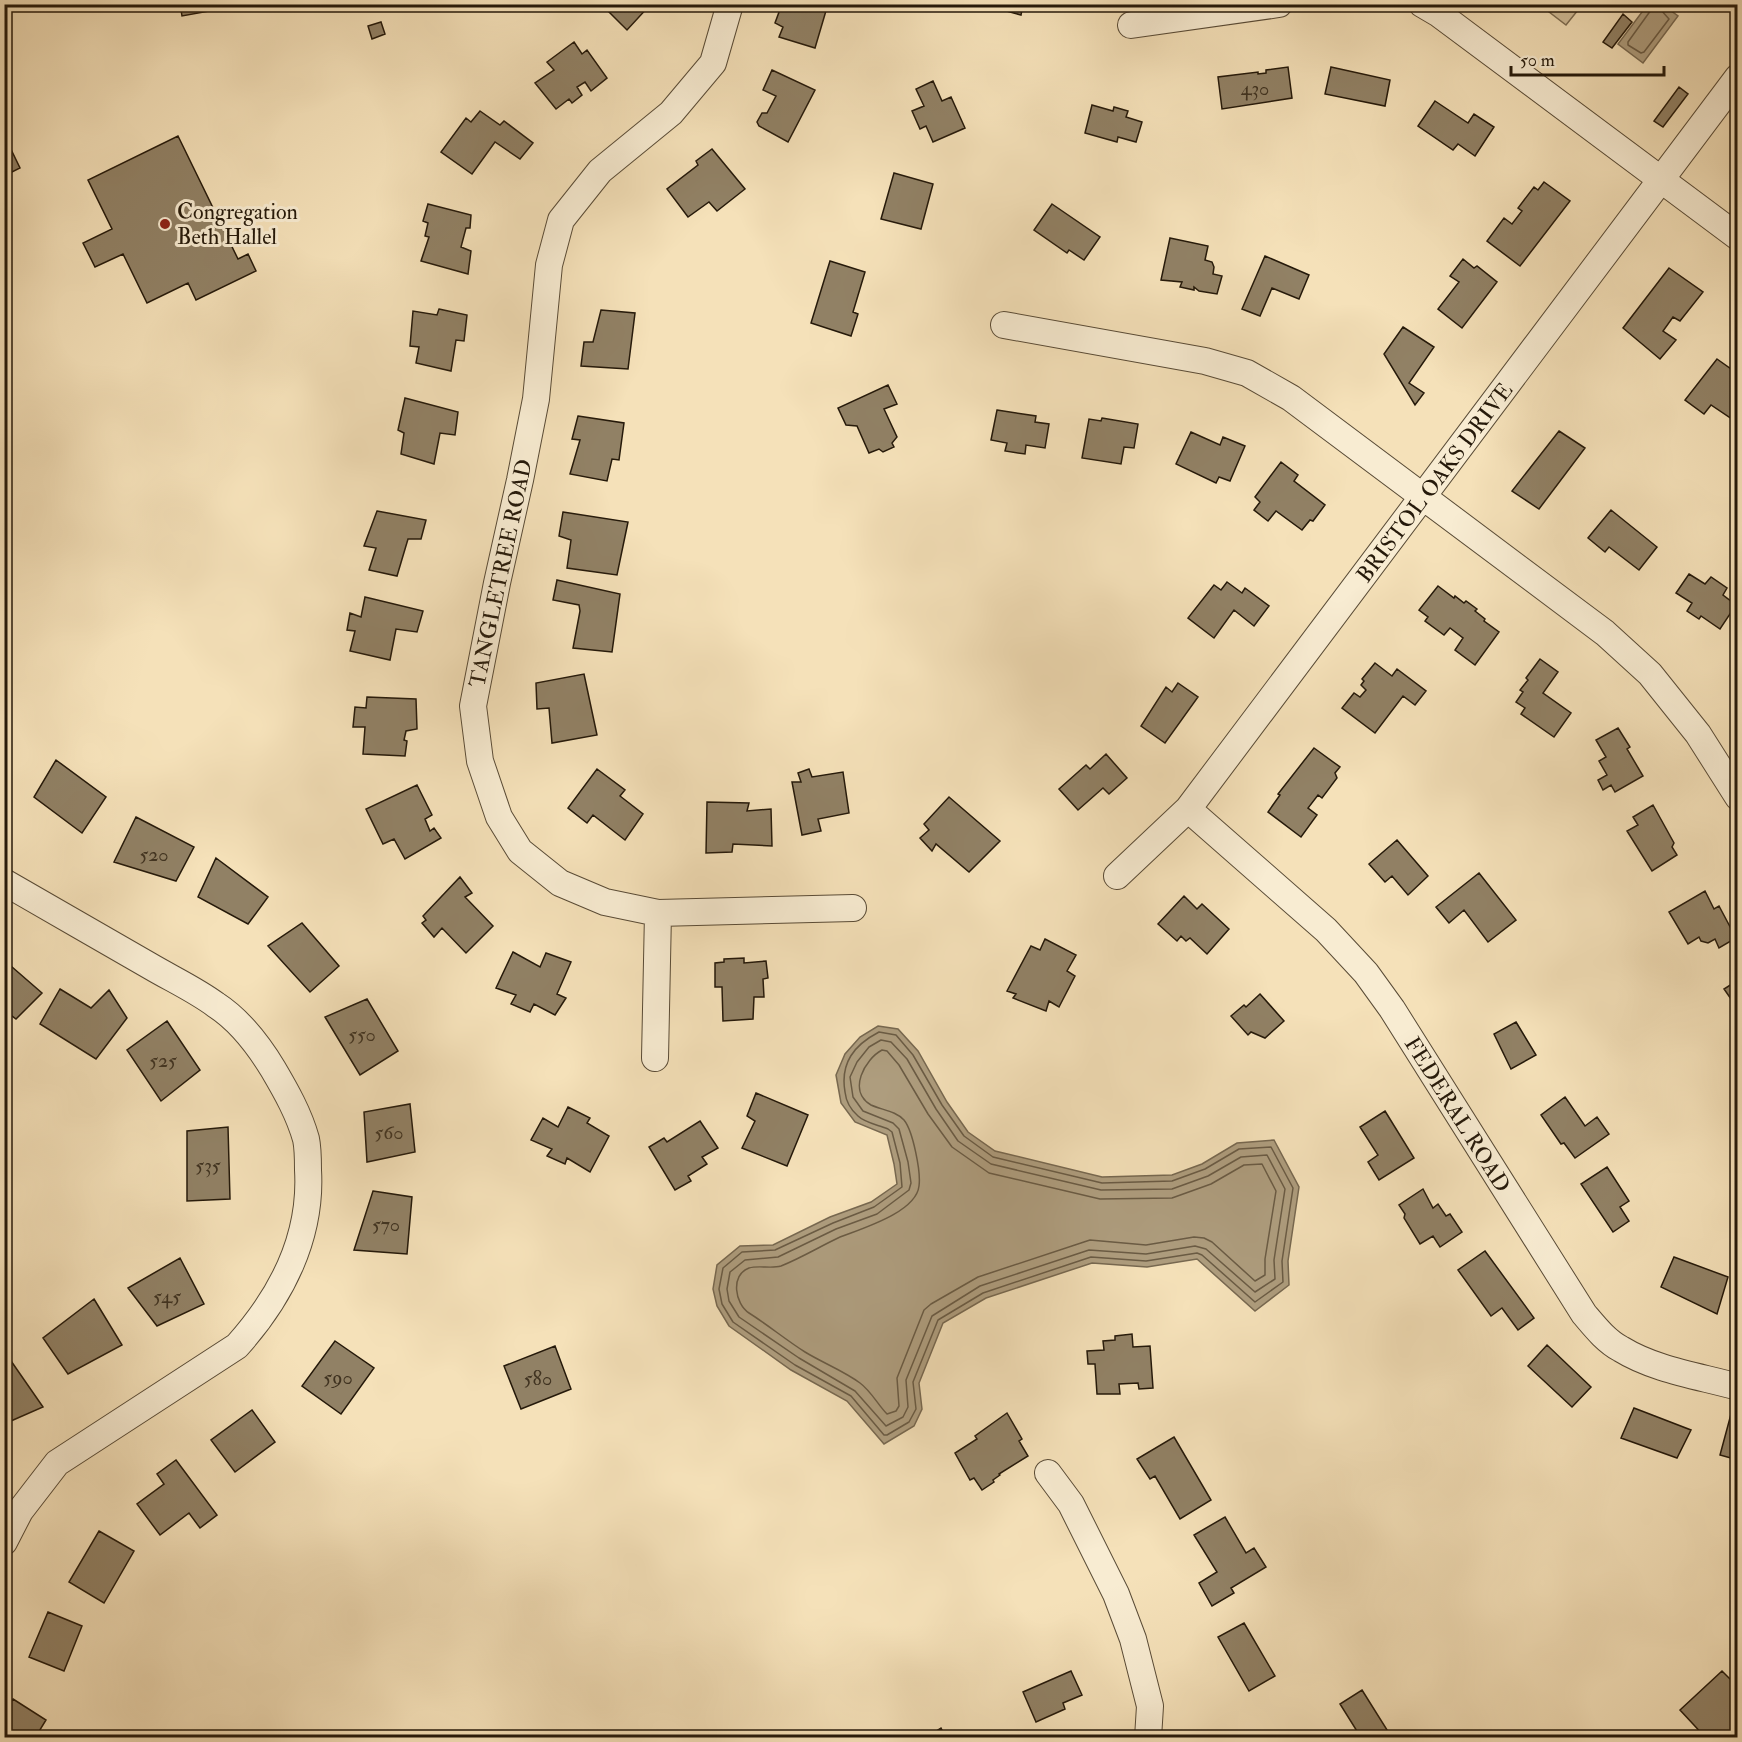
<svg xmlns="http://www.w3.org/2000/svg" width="1742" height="1742" font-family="'IM FELL Double Pica',serif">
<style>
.green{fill:#d2bf9b;stroke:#7c6c52;stroke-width:1.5}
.water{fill:#ae9d7e;stroke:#776850;stroke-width:1.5}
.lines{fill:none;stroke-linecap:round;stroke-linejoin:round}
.shore{stroke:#6a5b44;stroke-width:1.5}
.building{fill:#918165;stroke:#25190a;stroke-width:1.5}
.minor-casing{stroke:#594b36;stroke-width:28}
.minor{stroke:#f8ecd2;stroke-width:26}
.poi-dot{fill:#8f2418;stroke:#f8ecd2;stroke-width:2}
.labels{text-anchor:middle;stroke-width:6;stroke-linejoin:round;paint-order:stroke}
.number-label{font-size:20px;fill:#403321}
.poi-label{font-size:22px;fill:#25190a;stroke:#f8ecd2;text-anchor:start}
.street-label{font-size:22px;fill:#25190a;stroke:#f8ecd2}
</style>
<rect width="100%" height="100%" fill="#f5e1b9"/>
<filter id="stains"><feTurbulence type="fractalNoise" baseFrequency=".00333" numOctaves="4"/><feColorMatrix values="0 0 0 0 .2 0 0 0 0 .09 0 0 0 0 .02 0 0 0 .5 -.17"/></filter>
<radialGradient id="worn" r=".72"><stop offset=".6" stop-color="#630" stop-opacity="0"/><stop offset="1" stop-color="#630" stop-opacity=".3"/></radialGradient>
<path class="green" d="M1540,5H1582L1566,25Z"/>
<path class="water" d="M1648,4L1663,5L1678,16L1643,63L1618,44Z
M878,1026L898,1029L918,1051L947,1102L968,1132L995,1151L1102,1177L1172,1175L1202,1164L1237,1143L1274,1140L1299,1187L1288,1261L1289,1285L1255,1311L1197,1259L1147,1267L1092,1263L986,1298L943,1323L919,1383L922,1409L914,1426L884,1444L847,1401L791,1370L729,1326L717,1306L713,1289L717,1265L740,1246L773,1245L830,1217L871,1202L897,1184L894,1164L887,1135L855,1122L841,1103L836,1075L845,1054L860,1037Z"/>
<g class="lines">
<path class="shore" d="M1652,4L1651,10L1628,42V45L1641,53L1644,52L1669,19L1661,10L1660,4
M879,1032L896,1035L913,1055L942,1105L964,1136L993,1157L1102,1183L1172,1181L1205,1169L1239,1149L1271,1147L1293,1188L1282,1261L1283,1282L1255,1302L1202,1255L1197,1253L1146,1261L1091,1257L983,1293L938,1320L913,1382L916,1409L909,1422L887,1435H884L851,1396L795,1365L733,1322L722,1304L719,1289L723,1268L742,1252L775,1250L833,1223L874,1207L902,1187L900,1163L892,1132L888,1129C879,1125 865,1123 858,1116C851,1110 846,1101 845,1092C840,1063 854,1045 879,1032Z
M881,1040L891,1042L907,1059L936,1109L958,1141L991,1164L1101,1190L1172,1189L1208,1176L1241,1157L1267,1155L1285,1189L1274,1260L1275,1279L1255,1292L1206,1249L1195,1246L1146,1254L1089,1250L980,1286L932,1316L906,1380L908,1407L903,1417L886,1426L855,1391L799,1358L739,1317L729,1301L727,1289L730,1272L745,1260L778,1257L836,1229L877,1214L909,1190L911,1183L908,1162L899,1129L893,1123L863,1111L853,1097L850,1077L857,1062L869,1047Z
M882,1050L887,1051L899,1065L928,1114L952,1147L989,1173L1100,1199L1172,1198L1211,1184L1244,1165L1262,1164L1276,1191L1265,1259V1275L1255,1281L1212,1242L1204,1238L1194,1237L1146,1245L1090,1240L978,1277L931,1304L924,1310L897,1378L899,1406L896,1411L887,1414C878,1405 871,1391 860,1383C844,1371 823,1363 805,1352C786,1340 768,1325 749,1313C735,1304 730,1275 749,1268C759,1265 771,1269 781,1266C801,1258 819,1247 838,1238C860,1229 916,1213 919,1186C921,1172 913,1131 904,1120C896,1111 882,1110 871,1105C847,1091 865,1059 882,1050Z"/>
</g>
<path class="building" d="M180,4H248L182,16Z
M601,4H656L653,8L650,5L627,30Z
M782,4H828L815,48L779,37L783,27L775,23Z
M993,4H1023L1021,15L992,7Z
M1623,14L1632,22L1612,48L1603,42Z
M381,22L385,34L372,39L368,26Z
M574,42L582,54L587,50L607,78L591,91L585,82L577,87L582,95L572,103L569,99L556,109L535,83L554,70L547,62Z
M1288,67L1292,98L1222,109L1218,77L1258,72V74L1266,73V70Z
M1331,67L1390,80L1385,106L1325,94Z
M772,70L815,90L788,142L759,126L757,122L762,113H767L776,96L763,90Z
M933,81L942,101L951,97L965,128L933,142L926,126L920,129L912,111L924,106L916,89Z
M1679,87L1688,94L1663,127L1654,121Z
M1435,101L1468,123L1474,114L1494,127L1475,156L1458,144L1453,150L1418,126Z
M1092,105L1113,111L1114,107L1128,111L1126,117L1142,122L1136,142L1118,137L1117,142L1085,133Z
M480,111L500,125L504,121L533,143L520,159L495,142L472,174L441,152L466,118L471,122Z
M4,135L20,168L4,176Z
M178,136L238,259L248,254L256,271L196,300L188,283L147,303L123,254L95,267L83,243L112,229L88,180Z
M712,149L745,189L717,211L709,202L688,217L667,189L698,165L696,161Z
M894,173L933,184L921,229L881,219Z
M1544,182L1570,201L1520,266L1487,241L1504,218L1512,224L1522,211L1518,208L1534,187L1538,190Z
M428,204L471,215L470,228H466L461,247L471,251L468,274L421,261L429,237L425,236L428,223L423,221Z
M1052,204L1100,237L1084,260L1069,250L1067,253L1034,230Z
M1170,238L1208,246L1205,260L1212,262L1214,267L1213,274L1222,276L1217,294L1199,291L1194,287V290L1180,287L1182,282L1161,280Z
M1265,256L1309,275L1299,299L1272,288L1260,316L1242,309Z
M1463,259L1474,268L1477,266L1497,282L1462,328L1438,309L1459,282L1450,276Z
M830,261L865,272L853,312L858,314L851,336L811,323Z
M1669,268L1703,292L1680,321L1673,317L1663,331L1676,340L1660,359L1623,328Z
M439,309L467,315L464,341L456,340L451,371L416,363L419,347L410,346L413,311L437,315Z
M601,310L635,313L628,369L581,366L584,342H593Z
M1403,327L1434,347L1409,383L1424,393L1415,405L1384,354Z
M1717,359L1738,374V380L1734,385L1738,388V423L1711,405L1704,414L1685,400Z
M888,385L897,404L884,409L897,437L892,443L894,447L883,452L879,449L869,453L857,426L846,425L838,408Z
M405,398L458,412L455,435L440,433L434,464L401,454L404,433L398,430Z
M997,410L1036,416L1035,422L1049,424L1045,448L1026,445L1025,454L1005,451L1007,443L991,440Z
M578,416L624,423L619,460L612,459L607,481L570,474L580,440L572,439Z
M1102,418L1138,424L1134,448L1124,447L1121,464L1082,458L1089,419L1101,421Z
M1559,431L1585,448L1539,509L1512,491Z
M1191,432L1220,445L1223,437L1245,446L1230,481L1219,477L1216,483L1176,464Z
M1281,462L1298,475L1294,481L1325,505L1313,521L1310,520L1302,530L1276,511L1268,521L1254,510L1260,502L1255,497Z
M1611,510L1657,547L1639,570L1609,547L1605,552L1588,538Z
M377,511L426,520L421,539H408L397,576L369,570L376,548L364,546Z
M563,512L628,522L617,575L567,568L571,540L559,536Z
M1689,574L1705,584L1711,577L1727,588L1723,595L1736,605L1720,629L1701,616L1699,619L1687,611L1692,603L1676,593Z
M557,580L620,594L612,652L573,648L580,611L579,605L553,600Z
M1227,582L1242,593L1245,588L1269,606L1254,626L1234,610L1214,638L1188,618L1214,585L1221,590Z
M1438,586L1454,598L1455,596L1464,603L1466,601L1477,609L1475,611L1485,619L1484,621L1499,632L1475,665L1455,650L1463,638L1450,628L1444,635L1425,621L1428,617L1419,610Z
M365,597L423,611L417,632L396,629L390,660L350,651L355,631L347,630L350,613L361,617Z
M1540,659L1558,672L1543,693L1571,713L1554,737L1521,714L1525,708L1516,702L1523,692L1520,690L1528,680L1526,678Z
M1375,663L1392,676L1397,669L1426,691L1415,705L1403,696L1375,733L1342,708L1354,693L1360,697L1366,690L1361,685L1364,681L1362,679Z
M584,674L597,735L552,743L549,708L537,709L536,683Z
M1178,683L1198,697L1165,743L1141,726L1166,687L1172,692Z
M367,697L416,699L417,729L406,731L404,740L407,741L405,756L363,754L365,727H353L355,707L366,708Z
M1618,728L1630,747L1627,749L1643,776L1615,792L1611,785L1603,790L1598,780L1607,775L1599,761L1606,757L1596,740Z
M1314,748L1340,767L1335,773L1337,778L1322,798L1318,795L1308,808L1317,815L1301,837L1268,812L1280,795L1278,794Z
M1106,754L1127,778L1109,794L1103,788L1078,810L1059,789L1086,765L1090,769Z
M56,760L106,797L82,833L34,797Z
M597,769L625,790L620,796L643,814L625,840L593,815L587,823L568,808Z
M809,769L812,777L843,772L849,813L818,819L821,831L802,835L792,782H801L798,773Z
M417,785L432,815L425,819L430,831L434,828L441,838L405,859L394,839L383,844L366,809Z
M949,797L1000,841L969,872L936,844L932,851L920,838L929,830L924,824Z
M707,802L749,803L747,811L771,809L772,846L733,844L732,852L706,853Z
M1653,805L1674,843L1672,847L1677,855L1652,871L1627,831L1638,825L1633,817Z
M136,817L194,847L176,881L114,862Z
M1397,840L1428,876L1408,895L1392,876L1385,882L1369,864Z
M216,858L268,897L248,924L198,897Z
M1479,873L1516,920L1488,942L1464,910L1449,923L1436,907Z
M460,877L472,893L465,897L493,926L466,953L442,928L434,937L422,923L426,920L423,916Z
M1705,891L1714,909L1719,906L1736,938L1719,948L1715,939L1708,943L1701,941L1699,937L1688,944L1669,912Z
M1184,896L1197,909L1202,904L1229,929L1207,954L1190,938L1186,941L1181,936L1177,941L1158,924Z
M302,923L339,966L310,992L268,946Z
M1045,939L1076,955L1067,971L1075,976L1059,1007L1049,1001L1046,1011L1013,998L1016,994L1007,991L1031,946L1040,950Z
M513,952L540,967L546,953L571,962L557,994L566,998L555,1015L534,1004L530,1012L511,1004L516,995L496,988Z
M744,958V963L766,961L768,978L763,979L764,997H754L753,1019L723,1021L722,987H715V963L724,962V959Z
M4,960L42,993L16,1019L4,1010Z
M1738,980V1009L1724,989Z
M60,989L91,1008L109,990L127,1018L96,1059L40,1024Z
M1260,994L1284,1021L1265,1038L1251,1032L1248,1035L1231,1016L1244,1005L1246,1007Z
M367,999L398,1051L360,1075L325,1017Z
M167,1021L200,1070L161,1101L127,1050Z
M1516,1022L1536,1055L1511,1069L1494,1034Z
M756,1093L808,1115L787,1166L742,1148L755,1121L747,1116Z
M1565,1097L1585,1126L1597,1117L1609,1134L1575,1158L1564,1143L1561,1144L1541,1115Z
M410,1104L415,1152L367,1162L364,1112Z
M568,1107L590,1118L587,1123L609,1136L590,1172L567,1158L565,1164L547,1156L552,1149L531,1140L543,1118L558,1127Z
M1385,1111L1414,1158L1379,1180L1368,1162L1378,1155L1360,1127Z
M700,1121L718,1148L702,1157L707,1164L688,1176L691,1181L675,1190L649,1147L664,1138L667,1142Z
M228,1127L230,1199L187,1201V1131Z
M1607,1167L1629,1201L1620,1207L1629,1221L1613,1232L1581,1184Z
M1423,1189L1433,1208L1438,1204L1446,1216L1450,1214L1462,1232L1440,1247L1433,1236L1420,1244L1404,1218L1405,1214L1399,1205Z
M373,1191L412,1197L407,1254L354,1250Z
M1485,1251L1534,1318L1518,1330L1502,1308L1491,1316L1458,1270Z
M1674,1257L1728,1277L1717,1314L1661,1287Z
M180,1258L204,1304L157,1326L128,1288Z
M94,1299L122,1345L68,1374L43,1338Z
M1132,1334L1133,1347L1150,1346L1153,1388L1139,1389L1138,1383L1119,1384L1120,1394H1097L1095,1364H1088L1087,1351L1104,1350L1103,1341L1115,1340V1336Z
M335,1341L374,1368L341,1414L302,1386Z
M1547,1345L1591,1387L1572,1407L1528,1366Z
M555,1346L571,1389L521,1409L504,1366Z
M9,1358L43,1407L4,1424V1361Z
M1634,1408L1691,1430L1677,1458L1621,1438Z
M252,1410L275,1442L235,1472L211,1440Z
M1007,1413L1022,1439L1019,1441L1028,1456L999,1474L1000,1475L993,1480L994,1482L982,1490L974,1478L970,1480L955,1453L977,1439L975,1436Z
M1731,1414L1738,1415V1460L1720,1455Z
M1174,1437L1211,1500L1180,1519L1155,1476L1150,1479L1137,1459Z
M176,1460L217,1515L200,1528L189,1513L160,1535L137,1504L164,1484L157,1474Z
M1225,1517L1246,1553L1254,1548L1266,1567L1231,1588L1234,1593L1212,1606L1199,1583L1217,1572L1194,1535Z
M99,1531L134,1551L104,1603L69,1582Z
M48,1612L82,1626L64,1671L29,1657Z
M1244,1623L1275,1676L1249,1691L1218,1637Z
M1071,1671L1082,1695L1063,1703L1065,1709L1036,1722L1023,1692Z
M1722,1671L1738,1687V1724L1723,1738H1706L1680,1710Z
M1362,1690L1389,1733L1382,1738H1364L1362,1735L1360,1736L1340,1704Z
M13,1699L46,1720L35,1738H4V1712Z
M941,1728L946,1738H925Z"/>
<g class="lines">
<g class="minor-casing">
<path id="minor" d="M730,4L713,63L671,113L600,171L561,220L549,265L536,399L520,480L497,583L473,706L480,761L499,817L520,851L560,883L605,902L658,913L853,908
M1422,4L1439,14L1738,237
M1131,25L1279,4
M1004,325L1205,361L1247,373L1291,398L1605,633L1650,674L1698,734L1738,797
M1188,809L1326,930L1366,973L1392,1009L1584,1314C1595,1327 1606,1341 1621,1349C1655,1370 1699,1376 1738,1387
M1117,876L1188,809L1738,77
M4,882C53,910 101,938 150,966C172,979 196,990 216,1005C239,1020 259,1046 273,1069C286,1091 299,1114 306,1139C308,1148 308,1160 308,1170C312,1237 281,1297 237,1346L57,1463L20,1511L4,1542
M655,1058L658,913
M1048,1473L1071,1504L1116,1594L1133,1639L1150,1706L1148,1738"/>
</g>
<use href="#minor" class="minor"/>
</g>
<circle class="poi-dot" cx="165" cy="224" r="6"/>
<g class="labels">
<g class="number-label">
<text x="1255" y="95">430</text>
<text x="154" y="861">520</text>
<text x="362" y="1041">550</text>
<text x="163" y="1067">525</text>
<text x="389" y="1139">560</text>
<text x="208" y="1172">535</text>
<text x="386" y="1231">570</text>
<text x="167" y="1303">545</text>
<text x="338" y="1384">590</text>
<text x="538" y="1385">580</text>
</g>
<g class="poi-label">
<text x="177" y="219">Congregation<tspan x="177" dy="25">Beth Hallel</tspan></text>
</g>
<g class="street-label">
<text transform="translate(1434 482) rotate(-53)" y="8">BRISTOL OAKS DRIVE</text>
<text transform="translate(500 573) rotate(-78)" y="8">TANGLETREE ROAD</text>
<text transform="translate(1458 1114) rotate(58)" y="8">FEDERAL ROAD</text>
</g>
</g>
<rect width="1742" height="1742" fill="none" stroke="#f5e1b9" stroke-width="24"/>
<rect x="6" y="6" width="1730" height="1730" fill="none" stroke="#25190a" stroke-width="3"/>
<rect x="12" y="12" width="1718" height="1718" fill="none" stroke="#25190a" stroke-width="1.5"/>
<path d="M1511 66v9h153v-9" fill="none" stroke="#25190a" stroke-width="3"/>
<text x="1520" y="66" font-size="18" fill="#25190a" stroke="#f8ecd2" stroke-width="4.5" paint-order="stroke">50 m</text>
<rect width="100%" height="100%" filter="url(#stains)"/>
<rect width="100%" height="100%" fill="url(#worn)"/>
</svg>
